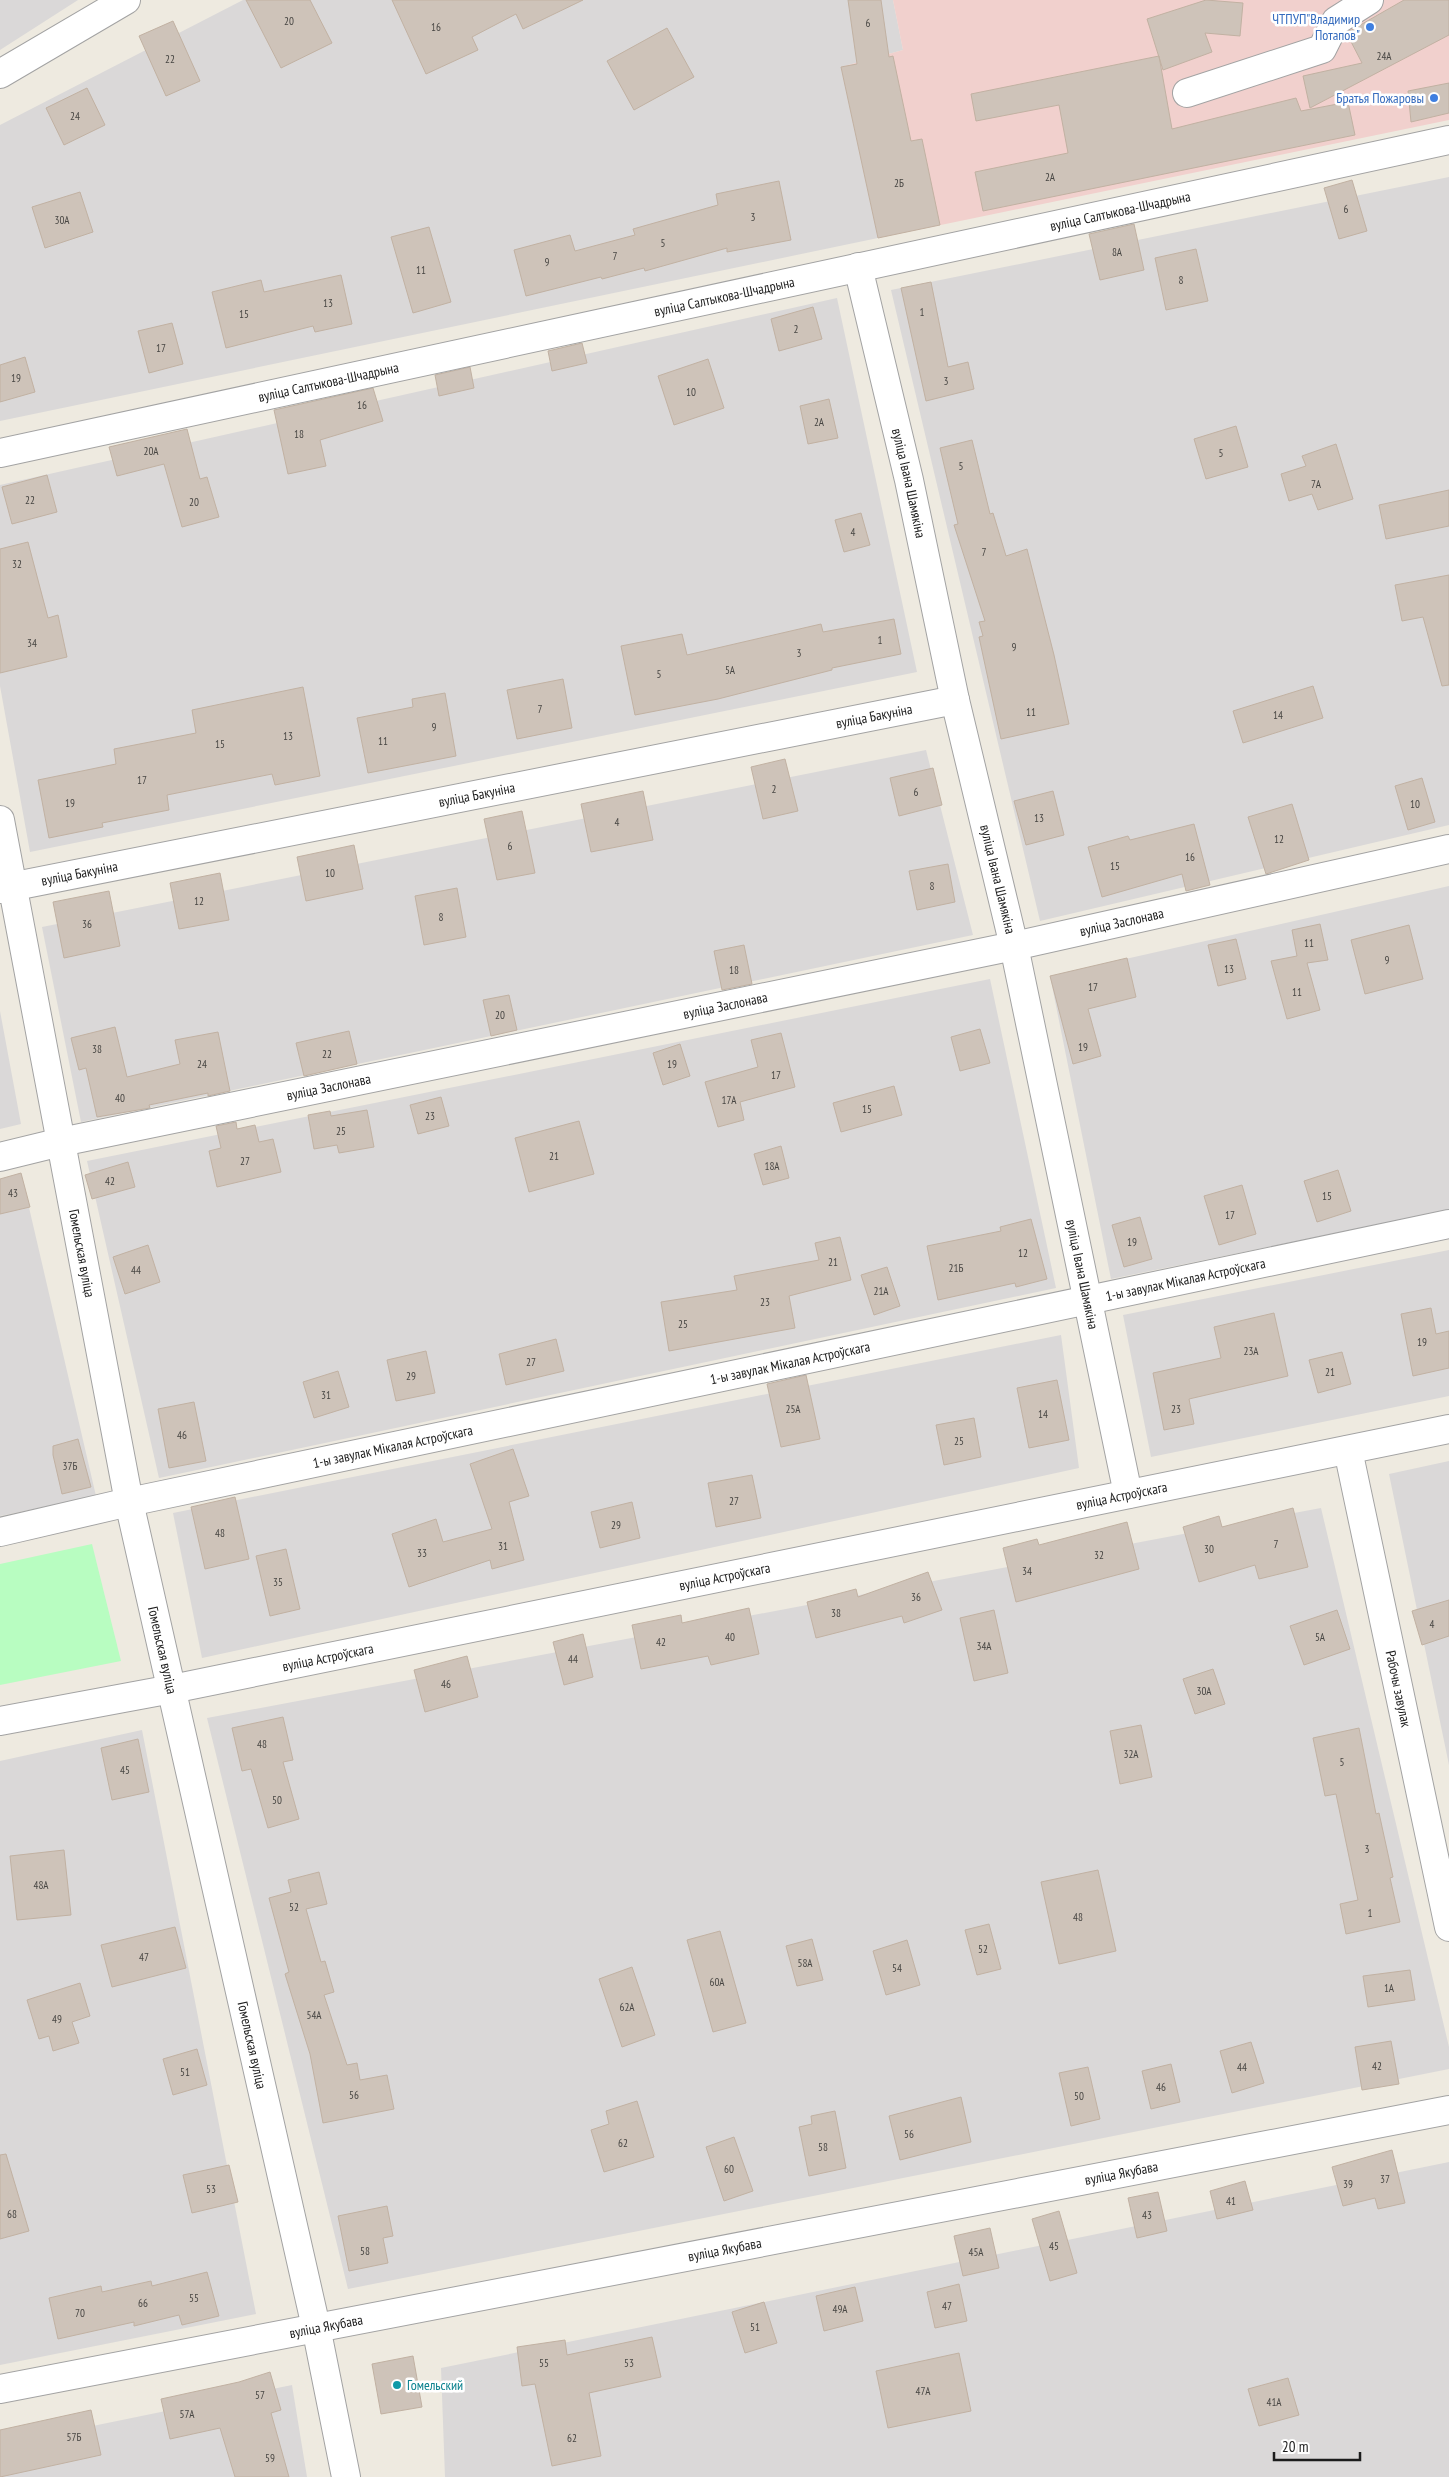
<svg xmlns="http://www.w3.org/2000/svg" width="1449" height="2477" font-family="'PT Sans Narrow',sans-serif">
<style>
.residential{fill:#dad8d8}
.commercial{fill:#f1d0cd}
.park{fill:#b8fdc1}
.building{fill:#cec3b9;stroke:#c1b1a2}
.lines{fill:none;stroke-linecap:round;stroke-linejoin:round}
.minor-casing{stroke:#a3a3a3;stroke-width:30}
.minor{stroke:#fff;stroke-width:28}
.shop-dot{fill:#3f7fe0;stroke:#fff;stroke-width:2}
.culture-dot{fill:#0f9aa8;stroke:#fff;stroke-width:2}
.labels{text-anchor:middle;stroke-width:5;stroke-linejoin:round;paint-order:stroke}
.number-label{font-size:11px;fill:#484643}
.shop-label{font-size:14px;fill:#366cbe;stroke:#fff;text-anchor:end}
.street-label{font-size:14px;fill:#1c1c1c;stroke:#fff}
.culture-label{font-size:14px;fill:#0d838f;stroke:#fff;text-anchor:start}
</style>
<rect width="100%" height="100%" fill="#eeeae0"/>
<path class="residential" d="M0,0H78L0,50Z
M243,0H893L903,50L841,67L878,238L0,421V125Z
M1449,177V825L1040,921L891,290Z
M837,298L917,672L30,852L0,686V485Z
M926,750L973,935L81,1122L42,927Z
M1449,886V1210L1111,1279L1050,976Z
M990,979L1056,1288L159,1478L87,1161Z
M0,1011L21,1124L0,1129Z
M21,1173L96,1496L0,1516V1179Z
M1449,1250V1396L1151,1457L1123,1315Z
M1061,1335L1079,1468L202,1658L173,1513Z
M1449,1461V1765L1389,1474Z
M1321,1508L1449,2047V2069L348,2289L207,1718Z
M142,1730L256,2314L0,2365V1761Z
M1449,2162V2477H445L441,2368Z
M292,2385L307,2477H0V2445Z"/>
<path class="commercial" d="M893,0H1449V120L878,238L841,67L903,50Z"/>
<path class="park" d="M92,1544L121,1661L0,1685V1564Z"/>
<path class="building" d="M246,0H310L332,43L281,68Z
M392,0H583L523,29L516,14L472,37L478,50L426,74Z
M848,0H881L889,57L893,56L911,141L922,139L940,225L878,238L841,67L857,64Z
M1206,0L1243,3L1240,36L1205,33L1212,52L1163,70L1147,19Z
M1404,0H1449V35L1310,108L1303,76L1362,63L1347,34L1348,32Z
M173,21L200,81L166,96L139,36Z
M667,28L694,77L634,110L607,61Z
M1159,56L1172,129L1296,98L1301,111L1348,102L1355,135L983,211L975,172L1068,153L1059,105L976,121L971,94Z
M1449,83V113L1411,122L1408,91Z
M87,88L105,125L64,145L46,108Z
M1352,180L1367,231L1339,239L1324,188Z
M779,181L791,240L727,252V248L645,271L644,268L602,279L601,277L526,296L514,250L570,235L575,251L635,235L633,229L718,205L716,194Z
M80,192L93,232L45,248L32,207Z
M1134,224L1144,270L1100,280L1089,234Z
M429,227L451,302L413,313L391,237Z
M1196,249L1208,301L1166,310L1155,258Z
M341,275L352,324L315,332L313,326L226,348L212,292L261,280L264,292Z
M931,282L948,367L968,362L974,389L926,401L901,288Z
M813,307L822,339L779,351L771,319Z
M172,323L183,364L149,373L138,331Z
M582,343L587,363L552,371L548,351Z
M25,357L35,392L0,402V365Z
M708,359L724,408L674,425L658,376Z
M470,367L474,388L439,396L435,375Z
M373,388L383,421L320,440L326,466L288,474L274,410Z
M829,399L838,438L808,444L800,406Z
M1236,426L1248,467L1206,479L1194,439Z
M187,429L200,479L207,477L219,517L182,527L164,464L117,476L109,447Z
M972,440L990,514L993,513L1006,556L1027,549L1054,655L1069,724L1001,739L979,637L983,636L979,622L985,621L954,525L958,524L940,448Z
M1336,444L1353,499L1318,510L1312,494L1289,501L1281,474L1306,466L1302,456Z
M47,475L57,512L12,524L2,487Z
M1449,490V526L1386,539L1379,505Z
M861,513L870,545L844,552L835,520Z
M28,542L48,618L58,615L67,657L0,673V549Z
M1449,575V685L1442,686L1423,617L1402,621L1395,585Z
M894,619L901,654L832,668V670L718,699L635,715L621,646L682,634L687,655L821,624L823,632Z
M563,679L572,728L517,739L507,690Z
M1313,686L1323,718L1243,743L1233,711Z
M303,687L320,776L275,785L272,774L167,795L169,810L102,823L103,827L49,838L38,780L116,764L114,749L196,733L192,710Z
M445,693L456,756L368,773L357,718L413,707L412,699Z
M785,759L798,811L763,819L751,767Z
M933,768L942,805L899,816L890,778Z
M1422,778L1435,822L1408,830L1395,786Z
M643,791L653,840L591,852L581,804Z
M1053,791L1064,835L1026,845L1014,801Z
M1292,804L1309,860L1266,874L1248,817Z
M522,811L535,873L497,880L484,819Z
M1194,824L1210,885L1186,891L1182,874L1102,897L1088,847L1128,836L1130,840Z
M354,845L363,889L306,901L297,857Z
M948,864L955,902L917,910L909,871Z
M220,873L229,920L179,929L170,883Z
M457,888L466,937L424,945L415,896Z
M109,891L120,946L64,958L53,902Z
M1320,924L1328,960L1307,963L1320,1010L1287,1019L1271,961L1297,956L1292,930Z
M1409,925L1423,979L1365,994L1351,940Z
M1236,939L1246,979L1218,986L1208,945Z
M744,945L752,984L722,990L714,951Z
M1127,958L1136,997L1088,1009L1101,1056L1073,1064L1050,976Z
M509,995L517,1030L491,1036L483,1000Z
M115,1027L127,1077L180,1064L175,1040L218,1032L230,1091L208,1096V1093L149,1105L150,1108L97,1117L86,1068L79,1070L71,1038Z
M980,1029L990,1063L960,1071L951,1037Z
M349,1031L357,1064L304,1076L296,1043Z
M781,1033L795,1087L740,1102L744,1120L718,1127L705,1082L758,1067L751,1040Z
M680,1044L690,1076L663,1085L653,1053Z
M894,1086L902,1115L841,1132L833,1103Z
M441,1097L449,1126L418,1134L410,1105Z
M367,1110L374,1147L339,1153L337,1145L314,1149L308,1115L330,1111L331,1116Z
M579,1121L594,1174L529,1192L515,1138Z
M236,1122L237,1129L255,1125L259,1142L273,1139L281,1172L217,1187L209,1151L221,1148L216,1126Z
M781,1146L789,1178L763,1185L754,1154Z
M128,1162L135,1187L92,1199L85,1175Z
M1338,1170L1351,1211L1317,1222L1304,1181Z
M21,1173L30,1207L0,1214V1179Z
M1242,1185L1256,1234L1219,1245L1204,1196Z
M1140,1217L1152,1259L1124,1267L1112,1225Z
M1031,1219L1047,1279L1016,1287L1015,1283L938,1300L927,1246L1001,1231L1000,1227Z
M840,1237L851,1280L789,1296L795,1328L669,1351L661,1302L737,1290L734,1276L819,1260L815,1243Z
M148,1245L160,1282L125,1294L113,1257Z
M887,1267L900,1306L874,1315L861,1275Z
M1431,1308L1436,1334L1449,1331V1368L1413,1376L1401,1314Z
M1274,1313L1288,1376L1189,1399L1194,1424L1164,1430L1153,1373L1221,1358L1214,1327Z
M556,1339L564,1371L506,1385L499,1354Z
M426,1351L435,1393L396,1401L387,1360Z
M1342,1352L1351,1384L1318,1393L1309,1360Z
M338,1371L349,1407L314,1418L303,1382Z
M806,1375L820,1439L781,1447L767,1384Z
M1057,1380L1069,1440L1029,1448L1017,1388Z
M194,1402L206,1461L169,1468L158,1409Z
M974,1418L981,1457L944,1465L936,1425Z
M78,1439L91,1487L62,1494L53,1455V1446Z
M513,1449L529,1496L509,1502L524,1560L492,1569L490,1560L409,1587L392,1534L436,1519L443,1542L492,1529L470,1464Z
M752,1475L761,1518L716,1527L708,1483Z
M235,1497L249,1559L205,1569L191,1507Z
M632,1502L640,1538L600,1548L591,1512Z
M1293,1508L1308,1567L1259,1579L1255,1565L1199,1582L1183,1527L1219,1516L1222,1527Z
M1127,1522L1139,1569L1016,1602L1003,1548L1037,1539L1039,1545Z
M286,1549L300,1609L270,1616L256,1556Z
M928,1572L942,1610L904,1623L902,1616L816,1638L807,1602L856,1589L858,1597Z
M1449,1600V1636L1422,1645L1412,1611Z
M749,1608L759,1654L711,1665L708,1656L641,1669L632,1625L681,1615L682,1623Z
M994,1610L1008,1673L974,1681L960,1618Z
M1337,1610L1350,1649L1304,1665L1290,1626Z
M583,1634L593,1677L564,1685L553,1642Z
M467,1656L478,1697L425,1712L414,1670Z
M1213,1669L1225,1704L1195,1714L1183,1679Z
M283,1717L293,1760L283,1762L299,1819L268,1828L251,1769L242,1771L232,1728Z
M1141,1725L1152,1777L1120,1784L1110,1731Z
M1359,1728L1376,1814L1379,1813L1393,1877L1390,1878L1400,1922L1346,1934L1340,1904L1358,1900L1336,1794L1325,1796L1313,1738Z
M138,1739L149,1792L112,1800L101,1748Z
M64,1850L71,1915L17,1920L10,1856Z
M1098,1870L1116,1951L1059,1964L1041,1882Z
M319,1872L327,1904L306,1909L321,1962L325,1961L334,1992L324,1995L347,2065L357,2063L360,2080L387,2075L394,2109L323,2123L310,2054L285,1974L289,1972L269,1898L291,1892L288,1880Z
M989,1924L1001,1969L977,1975L965,1930Z
M175,1927L186,1968L112,1987L101,1945Z
M720,1931L746,2023L713,2032L687,1940Z
M812,1939L823,1980L797,1986L786,1946Z
M907,1940L920,1985L886,1995L873,1951Z
M632,1967L655,2035L622,2047L599,1979Z
M1410,1970L1415,2000L1368,2007L1363,1976Z
M80,1983L90,2016L72,2022L79,2043L53,2051L49,2036L39,2039L27,2000Z
M1391,2041L1399,2084L1362,2090L1355,2047Z
M1251,2042L1264,2083L1232,2093L1220,2051Z
M197,2049L207,2085L173,2095L163,2059Z
M1171,2064L1180,2102L1151,2109L1142,2071Z
M1088,2067L1100,2119L1071,2126L1059,2073Z
M961,2097L971,2142L900,2160L889,2116Z
M637,2101L654,2157L604,2172L591,2130L609,2124L606,2111Z
M835,2111L846,2168L809,2176L799,2127L812,2124L811,2116Z
M734,2137L753,2191L724,2201L706,2147Z
M1392,2150L1405,2203L1378,2209L1375,2198L1343,2206L1332,2167Z
M6,2154L29,2231L0,2239V2155Z
M229,2165L238,2202L192,2213L183,2175Z
M1245,2181L1253,2210L1217,2219L1210,2191Z
M1158,2192L1167,2231L1137,2238L1128,2198Z
M387,2206L393,2236L383,2238L388,2263L349,2271L338,2216Z
M1059,2211L1077,2273L1050,2281L1032,2219Z
M990,2228L999,2268L963,2276L954,2236Z
M207,2272L219,2316L182,2325L179,2315L134,2326V2322L58,2339L49,2298L101,2286L102,2292L151,2281L152,2286Z
M959,2284L967,2321L935,2328L927,2292Z
M855,2287L863,2321L824,2331L816,2296Z
M764,2302L777,2343L745,2353L732,2312Z
M652,2337L661,2377L589,2393L601,2456L552,2466L535,2384L522,2386L517,2347L565,2340L567,2355Z
M959,2353L971,2411L888,2428L876,2371Z
M413,2356L422,2407L381,2414L372,2364Z
M270,2372L281,2410L271,2413L289,2477H235L220,2428L170,2439L161,2399L239,2382Z
M1288,2378L1299,2415L1259,2426L1248,2389Z
M91,2410L101,2455L0,2477V2430Z"/>
<g class="lines">
<g class="minor-casing">
<g id="minor">
<path d="M0,74L126,0"/>
<path d="M1187,93L1322,49L1336,21L1369,0"/>
<path id="s1" d="M858,267L909,480L955,700L1014,946L1128,1494"/>
<path id="s2" d="M0,453L1449,140"/>
<path id="s3" d="M0,820L129,1502L316,2327L346,2477"/>
<path id="s4" d="M0,889L955,700"/>
<path id="s5" d="M0,1157L61,1142L1014,946L1449,849"/>
<path id="s6" d="M1348,1450L1449,1927"/>
<path id="s7" d="M0,1532L129,1502L1449,1224"/>
<path id="s8" d="M0,1721L172,1689L1449,1429"/>
<path id="s9" d="M0,2389L1449,2110"/>
</g>
</g>
<use href="#minor" class="minor"/>
</g>
<g class="shop-dot">
<circle cx="1370" cy="27" r="5"/>
<circle cx="1434" cy="98" r="5"/>
</g>
<circle class="culture-dot" cx="397" cy="2385" r="5"/>
<g class="labels">
<g class="number-label">
<text x="289" y="25">20</text>
<text x="868" y="27">6</text>
<text x="436" y="31">16</text>
<text x="1384" y="60">24А</text>
<text x="170" y="63">22</text>
<text x="75" y="120">24</text>
<text x="1050" y="181">2А</text>
<text x="899" y="187">2Б</text>
<text x="1346" y="213">6</text>
<text x="753" y="221">3</text>
<text x="62" y="224">30А</text>
<text x="663" y="247">5</text>
<text x="1117" y="256">8А</text>
<text x="615" y="260">7</text>
<text x="547" y="266">9</text>
<text x="421" y="274">11</text>
<text x="1181" y="284">8</text>
<text x="328" y="307">13</text>
<text x="922" y="316">1</text>
<text x="244" y="318">15</text>
<text x="796" y="333">2</text>
<text x="161" y="352">17</text>
<text x="16" y="382">19</text>
<text x="946" y="385">3</text>
<text x="691" y="396">10</text>
<text x="362" y="409">16</text>
<text x="819" y="426">2А</text>
<text x="299" y="438">18</text>
<text x="151" y="455">20А</text>
<text x="1221" y="457">5</text>
<text x="961" y="470">5</text>
<text x="1316" y="488">7А</text>
<text x="30" y="504">22</text>
<text x="194" y="506">20</text>
<text x="853" y="536">4</text>
<text x="984" y="556">7</text>
<text x="17" y="568">32</text>
<text x="880" y="644">1</text>
<text x="32" y="647">34</text>
<text x="1014" y="651">9</text>
<text x="799" y="657">3</text>
<text x="730" y="674">5А</text>
<text x="659" y="678">5</text>
<text x="540" y="713">7</text>
<text x="1031" y="716">11</text>
<text x="1278" y="719">14</text>
<text x="434" y="731">9</text>
<text x="288" y="740">13</text>
<text x="383" y="745">11</text>
<text x="220" y="748">15</text>
<text x="142" y="784">17</text>
<text x="774" y="793">2</text>
<text x="916" y="796">6</text>
<text x="70" y="807">19</text>
<text x="1415" y="808">10</text>
<text x="1039" y="822">13</text>
<text x="617" y="826">4</text>
<text x="1279" y="843">12</text>
<text x="510" y="850">6</text>
<text x="1190" y="861">16</text>
<text x="1115" y="870">15</text>
<text x="330" y="877">10</text>
<text x="932" y="890">8</text>
<text x="199" y="905">12</text>
<text x="441" y="921">8</text>
<text x="87" y="928">36</text>
<text x="1309" y="947">11</text>
<text x="1387" y="964">9</text>
<text x="1229" y="973">13</text>
<text x="734" y="974">18</text>
<text x="1093" y="991">17</text>
<text x="1297" y="996">11</text>
<text x="500" y="1019">20</text>
<text x="1083" y="1051">19</text>
<text x="97" y="1053">38</text>
<text x="327" y="1058">22</text>
<text x="202" y="1068">24</text>
<text x="672" y="1068">19</text>
<text x="776" y="1079">17</text>
<text x="120" y="1102">40</text>
<text x="729" y="1104">17А</text>
<text x="867" y="1113">15</text>
<text x="430" y="1120">23</text>
<text x="341" y="1135">25</text>
<text x="554" y="1160">21</text>
<text x="245" y="1165">27</text>
<text x="772" y="1170">18А</text>
<text x="110" y="1185">42</text>
<text x="13" y="1197">43</text>
<text x="1327" y="1200">15</text>
<text x="1230" y="1219">17</text>
<text x="1132" y="1246">19</text>
<text x="1023" y="1257">12</text>
<text x="833" y="1266">21</text>
<text x="956" y="1272">21Б</text>
<text x="136" y="1274">44</text>
<text x="881" y="1295">21А</text>
<text x="765" y="1306">23</text>
<text x="683" y="1328">25</text>
<text x="1422" y="1346">19</text>
<text x="1251" y="1355">23А</text>
<text x="531" y="1366">27</text>
<text x="1330" y="1376">21</text>
<text x="411" y="1380">29</text>
<text x="326" y="1399">31</text>
<text x="793" y="1413">25А</text>
<text x="1176" y="1413">23</text>
<text x="1043" y="1418">14</text>
<text x="182" y="1439">46</text>
<text x="959" y="1445">25</text>
<text x="70" y="1470">37Б</text>
<text x="734" y="1505">27</text>
<text x="616" y="1529">29</text>
<text x="220" y="1537">48</text>
<text x="1276" y="1548">7</text>
<text x="503" y="1550">31</text>
<text x="1209" y="1553">30</text>
<text x="422" y="1557">33</text>
<text x="1099" y="1559">32</text>
<text x="1027" y="1575">34</text>
<text x="278" y="1586">35</text>
<text x="916" y="1601">36</text>
<text x="836" y="1617">38</text>
<text x="1432" y="1628">4</text>
<text x="730" y="1641">40</text>
<text x="1320" y="1641">5А</text>
<text x="661" y="1646">42</text>
<text x="984" y="1650">34А</text>
<text x="573" y="1663">44</text>
<text x="446" y="1688">46</text>
<text x="1204" y="1695">30А</text>
<text x="262" y="1748">48</text>
<text x="1131" y="1758">32А</text>
<text x="1342" y="1766">5</text>
<text x="125" y="1774">45</text>
<text x="277" y="1804">50</text>
<text x="1367" y="1853">3</text>
<text x="41" y="1889">48А</text>
<text x="294" y="1911">52</text>
<text x="1370" y="1917">1</text>
<text x="1078" y="1921">48</text>
<text x="983" y="1953">52</text>
<text x="144" y="1961">47</text>
<text x="805" y="1967">58А</text>
<text x="897" y="1972">54</text>
<text x="717" y="1986">60А</text>
<text x="1389" y="1992">1А</text>
<text x="627" y="2011">62А</text>
<text x="314" y="2019">54А</text>
<text x="57" y="2023">49</text>
<text x="1377" y="2070">42</text>
<text x="1242" y="2071">44</text>
<text x="185" y="2076">51</text>
<text x="1161" y="2091">46</text>
<text x="354" y="2099">56</text>
<text x="1079" y="2100">50</text>
<text x="909" y="2138">56</text>
<text x="623" y="2147">62</text>
<text x="823" y="2151">58</text>
<text x="729" y="2173">60</text>
<text x="1385" y="2183">37</text>
<text x="1348" y="2188">39</text>
<text x="211" y="2193">53</text>
<text x="1231" y="2205">41</text>
<text x="12" y="2218">68</text>
<text x="1147" y="2219">43</text>
<text x="1054" y="2250">45</text>
<text x="365" y="2255">58</text>
<text x="976" y="2256">45А</text>
<text x="194" y="2302">55</text>
<text x="143" y="2307">66</text>
<text x="947" y="2310">47</text>
<text x="840" y="2313">49А</text>
<text x="80" y="2317">70</text>
<text x="755" y="2331">51</text>
<text x="544" y="2367">55</text>
<text x="629" y="2367">53</text>
<text x="923" y="2395">47А</text>
<text x="260" y="2399">57</text>
<text x="1274" y="2406">41А</text>
<text x="187" y="2418">57А</text>
<text x="74" y="2441">57Б</text>
<text x="572" y="2442">62</text>
<text x="270" y="2462">59</text>
</g>
<g class="shop-label">
<text x="1360" y="24">ЧТПУП"Владимир<tspan x="1360" dy="16">Потапов"</tspan></text>
<text x="1424" y="103">Братья Пожаровы</text>
</g>
<g class="street-label">
<text dy="5" stroke="none"><textPath href="#s2" startOffset="1146">вуліца Салтыкова-Шчадрына</textPath></text>
<text dy="5" stroke="none"><textPath href="#s2" startOffset="741">вуліца Салтыкова-Шчадрына</textPath></text>
<text dy="5" stroke="none"><textPath href="#s2" startOffset="336">вуліца Салтыкова-Шчадрына</textPath></text>
<text dy="5" stroke="none"><textPath href="#s1" startOffset="222">вуліца Івана Шамякіна</textPath></text>
<text dy="5" stroke="none"><textPath href="#s4" startOffset="891">вуліца Бакуніна</textPath></text>
<text dy="5" stroke="none"><textPath href="#s4" startOffset="486">вуліца Бакуніна</textPath></text>
<text dy="5" stroke="none"><textPath href="#s4" startOffset="81">вуліца Бакуніна</textPath></text>
<text dy="5" stroke="none"><textPath href="#s1" startOffset="628">вуліца Івана Шамякіна</textPath></text>
<text dy="5" stroke="none"><textPath href="#s5" startOffset="1146">вуліца Заслонава</textPath></text>
<text dy="5" stroke="none"><textPath href="#s5" startOffset="741">вуліца Заслонава</textPath></text>
<text dy="5" stroke="none"><textPath href="#s5" startOffset="336">вуліца Заслонава</textPath></text>
<text dy="5" stroke="none"><textPath href="#s3" startOffset="441">Гомельская вуліца</textPath></text>
<text dy="5" stroke="none"><textPath href="#s1" startOffset="1032">вуліца Івана Шамякіна</textPath></text>
<text dy="5" stroke="none"><textPath href="#s7" startOffset="1212">1-ы завулак Мікалая Астроўскага</textPath></text>
<text dy="5" stroke="none"><textPath href="#s7" startOffset="808">1-ы завулак Мікалая Астроўскага</textPath></text>
<text dy="5" stroke="none"><textPath href="#s7" startOffset="402">1-ы завулак Мікалая Астроўскага</textPath></text>
<text dy="5" stroke="none"><textPath href="#s8" startOffset="1144">вуліца Астроўскага</textPath></text>
<text dy="5" stroke="none"><textPath href="#s8" startOffset="739">вуліца Астроўскага</textPath></text>
<text dy="5" stroke="none"><textPath href="#s3" startOffset="846">Гомельская вуліца</textPath></text>
<text dy="5" stroke="none"><textPath href="#s8" startOffset="334">вуліца Астроўскага</textPath></text>
<text dy="5" stroke="none"><textPath href="#s6" startOffset="244">Рабочы завулак</textPath></text>
<text dy="5" stroke="none"><textPath href="#s3" startOffset="1251">Гомельская вуліца</textPath></text>
<text dy="5" stroke="none"><textPath href="#s9" startOffset="1142">вуліца Якубава</textPath></text>
<text dy="5" stroke="none"><textPath href="#s9" startOffset="738">вуліца Якубава</textPath></text>
<text dy="5" stroke="none"><textPath href="#s9" startOffset="332">вуліца Якубава</textPath></text>
</g>
<g class="culture-label">
<text x="407" y="2390">Гомельский</text>
</g>
</g>
<path d="M1274 2452v8h86v-8" fill="none" stroke="#1c1c1c" stroke-width="2.5"/>
<text x="1282" y="2452" font-size="15" fill="#1c1c1c" stroke="#ffffff" stroke-width="4" paint-order="stroke">20 m</text>
</svg>
